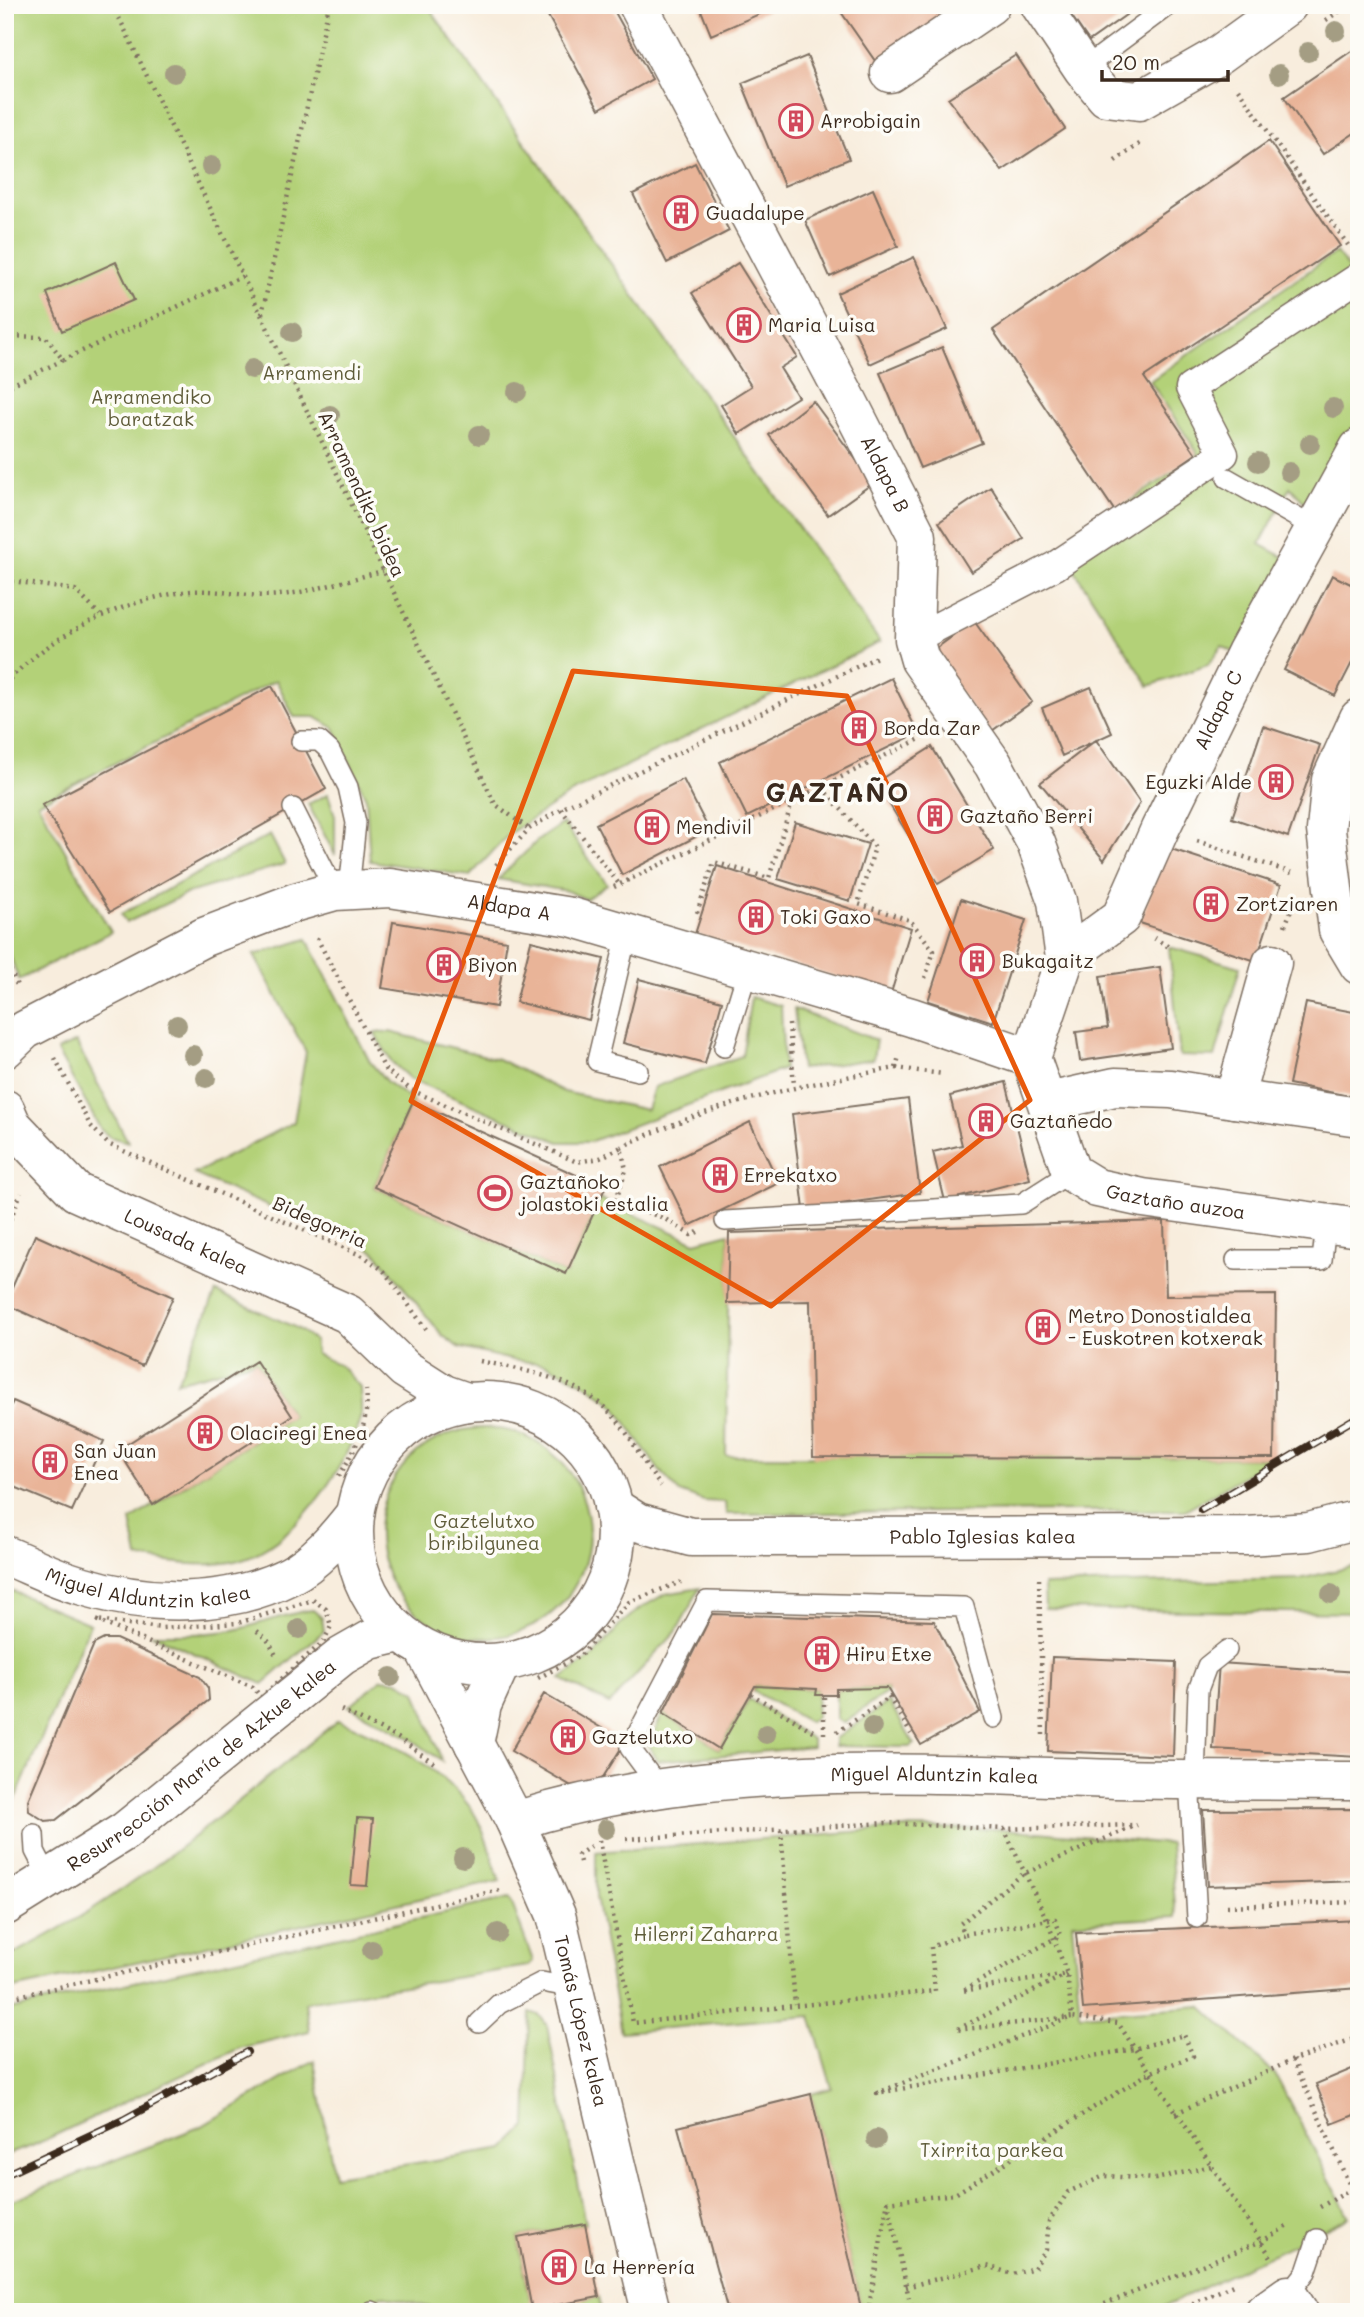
<svg xmlns="http://www.w3.org/2000/svg" width="1364" height="2317" font-family="Mali,sans-serif">
<style>
.green{fill:#b3d178;stroke:#777e4b;stroke-width:2}
.building{fill:#e9b498}
.lines{fill:none;stroke-linecap:round;stroke-linejoin:round}
.service-casing{stroke:#7d6e61;stroke-width:22}
.pedestrian-casing{stroke:#7d6e61;stroke-width:31}
.minor-casing{stroke:#7d6e61;stroke-width:41}
.path{stroke:#7d6e61;stroke-width:4.5;stroke-dasharray:2 5;stroke-linecap:butt}
.service{stroke:#fff;stroke-width:19}
.pedestrian{stroke:#fff;stroke-width:28}
.minor{stroke:#fff;stroke-width:38}
.rail-casing{stroke:#3b2a1e;stroke-width:8}
.rail{stroke:#fdfcf7;stroke-width:5;stroke-dasharray:16;stroke-linecap:butt}
.tree{fill:#a49d83}
.marked{fill:none;stroke:#e8590c;stroke-width:5;stroke-linejoin:round}
.labels{text-anchor:middle;stroke-width:7;stroke-linejoin:round;paint-order:stroke}
.poi-label{font-size:19px;fill:#3b2a1e;stroke:#fdfcf7;text-anchor:start}
.park-label{font-size:19px;fill:#5f5c39;stroke:#fdfcf7}
.street-label{font-size:19px;fill:#3b2a1e;stroke:#fdfcf7}
.district-label{font-size:26px;font-weight:bold;letter-spacing:2px;fill:#3b2a1e;stroke:#fdfcf7}
</style>
<rect width="100%" height="100%" fill="#fdfcf7"/>
<filter id="ink" filterUnits="userSpaceOnUse"><feTurbulence type="fractalNoise" baseFrequency=".0143" numOctaves="2"/><feDisplacementMap in="SourceGraphic" scale="14" xChannelSelector="R" yChannelSelector="G"/><feConvolveMatrix kernelMatrix="1 2 1 2 8 2 1 2 1" color-interpolation-filters="sRGB"/></filter>
<filter id="wash" filterUnits="userSpaceOnUse"><feTurbulence type="fractalNoise" baseFrequency=".00686" numOctaves="4" result="noise"/><feDisplacementMap in="SourceGraphic" scale="28" xChannelSelector="R" yChannelSelector="G"/><feGaussianBlur stdDeviation="1.57" result="paint"/><feColorMatrix in="noise" values="0 0 0 0 0 0 0 0 0 0 0 0 0 0 0 0 0 1.4 0 .05"/><feComposite in="paint" operator="in"/></filter>
<g filter="url(#wash)">
<rect width="100%" height="100%" fill="#f8eddd"/>
<path class="green" d="M5,5H427L880,642L573,792L510,833L470,876L370,861L366,798L334,728L315,717H294L276,680L38,803L111,932L19,980L5,942Z
M1336,252L1359,282V431L1320,502L1303,501L1290,487L1260,544L1287,559L1235,653L1222,646L1208,665L1149,686L1060,548L1199,455L1150,381Z
M328,794L335,816V855L308,804Z
M563,823L607,884L586,899L567,891L498,879L537,841Z
M270,835L285,864L188,893L126,923L121,914Z
M307,939L370,1062L387,1082L413,1101L374,1187L566,1274L600,1199L695,1242L729,1233L726,1456L1274,1458L1185,1510L726,1514L725,1502L704,1501L679,1492L658,1469L614,1405L587,1385L546,1364L512,1360L458,1347L442,1335L376,1253L349,1237L313,1226L194,1174L294,1122L306,1052L254,955Z
M1169,947L1240,967L1215,1057L1180,1056Z
M751,997L781,1006L784,1069L589,1142H559L410,1079L392,1062L374,1033L390,1032L498,1059L564,1092L647,1110L654,1087L742,1056Z
M794,1009L876,1040L873,1059L801,1069Z
M76,1042L128,1142L110,1137L101,1130L57,1051Z
M216,1292L297,1328L314,1340L316,1354L341,1366L360,1387C360,1397 363,1410 360,1419C345,1471 293,1545 239,1560C207,1569 170,1562 138,1558L131,1520L292,1416L256,1361L177,1382Z
M379 1533a105 105 0 1 1 210 0a105 105 0 1 1-210 0Z
M1359,1565V1613L1045,1609L1044,1585L1300,1579Z
M5,1588L90,1624L5,1824Z
M700,1588L676,1632L609,1704L561,1679L594,1655L622,1623L639,1609L665,1594Z
M313,1610L322,1618L324,1631L263,1684L151,1634C179,1634 206,1635 234,1630C261,1625 285,1613 313,1610Z
M382,1679L399,1681L416,1692L442,1761L410,1738L349,1706Z
M755,1686L817,1689L816,1717L809,1722L753,1691Z
M887,1688L889,1691L843,1723L836,1719V1689Z
M749,1699L812,1739V1747L658,1761L648,1745L663,1713L719,1749Z
M889,1702L914,1744L909,1747L835,1746V1739Z
M338,1720C386,1739 441,1766 472,1810C485,1829 492,1859 500,1881L5,1991V1958C128,1899 232,1806 338,1720Z
M904,1828L1004,1829L1170,1844L1176,1917L1072,1923L1080,2015L1201,2006L1275,2074L1349,2217L1153,2312H862L811,2094L832,2088L811,2016L621,2032L596,1897V1852Z
M510,1898L533,1961L528,1966L305,2002L309,2031L240,2048L32,2146L5,2155V2011Z
M530,2012L539,2015L547,2025L585,2224L518,2237L532,2310L599,2297L602,2312H449L381,2295L361,2312H5V2203L202,2126L314,2060L334,2176L504,2149L526,2127Z"/>
<g id="blocks">
<path class="building" d="M542,5H611L652,79L599,109Z
M699,5H780L711,35Z
M851,5H962L880,68L841,12Z
M1064,5H1140L1089,41Z
M1359,46V130L1323,154L1284,97Z
M1016,55L1065,129L1002,171L948,98Z
M807,56L849,159L784,186L742,83Z
M1269,141L1340,246L1144,377L1196,454L1114,510L993,330Z
M695,163L729,231L667,263L633,194Z
M873,189L898,246L830,277L805,220Z
M914,257L947,329L870,364L837,293Z
M116,262L134,300L62,331L47,293Z
M738,263L797,357L780,368L798,397L739,434L721,405L751,386L692,293Z
M942,347L982,443L920,468L880,373Z
M813,401L873,483L828,515L769,435Z
M991,487L1024,539L971,572L939,522Z
M1332,575L1359,588V649L1335,696L1284,670Z
M974,621L1032,702L989,733L931,652Z
M891,678L918,733L747,817L720,762Z
M272,686L326,789L110,912L42,805Z
M1091,687L1112,733L1062,756L1042,708Z
M1263,726L1320,745L1288,837L1232,818Z
M1096,740L1140,803L1104,860L1040,783Z
M932,747L994,850L938,884L876,782Z
M683,779L709,830L622,875L596,824Z
M795,822L868,844L850,901L778,879Z
M1165,847L1281,885L1256,961L1140,923Z
M717,866L911,928L891,993L695,934Z
M961,899L1026,920L993,1022L928,1001Z
M393,922L507,941L496,1007L382,988Z
M531,941L604,959L589,1020L516,1002Z
M1160,967L1171,1048L1080,1061L1076,1032L1108,1028L1100,976Z
M639,979L722,1001L705,1064L623,1043Z
M1306,1003L1359,1013V1098L1289,1084Z
M1006,1082L1030,1179L945,1201L933,1152L962,1145L950,1096Z
M908,1099L920,1193L804,1209L792,1114Z
M413,1101L605,1188L566,1274L374,1187Z
M750,1122L779,1183L689,1226L660,1167Z
M1164,1221L1166,1296L1276,1295L1274,1458L813,1457L810,1301L727,1303L729,1233Z
M35,1235L173,1297L142,1366L5,1304Z
M256,1361L292,1416L153,1505L118,1450Z
M13,1401L104,1441L72,1511L5,1483V1418Z
M712,1614L934,1621L980,1712L921,1745L887,1688L836,1689V1695H816L817,1689L755,1686L719,1749L663,1713Z
M104,1639H116L200,1677L208,1688L209,1700L56,1820L45,1821L29,1811L28,1800L94,1644Z
M1052,1657L1176,1662L1173,1756L1048,1751Z
M1219,1663L1359,1672V1757L1213,1749Z
M544,1694L625,1742L600,1782L575,1788L511,1751Z
M1359,1809V1881L1208,1886L1203,1810Z
M357,1818L373,1819L367,1886L351,1885Z
M1359,1920V1988L1083,2009L1076,1933Z
M1359,2066V2113L1332,2124L1316,2084Z
M811,2094L862,2312H728L678,2127Z
M585,2224L599,2297L532,2310L518,2237Z"/>
</g>
</g>
<g filter="url(#ink)">
<use href="#blocks" fill-opacity="0" stroke="#7d6e61" stroke-width="2"/>
<g class="lines">
<g class="service-casing">
<path id="service" d="M1083,69L1169,5
M1227,478L1315,528
M301,741H319L330,751L348,787L356,823L349,890
M293,808L335,891
M627,934L597,1061L638,1071
M724,1047L748,969
M725,1221L1021,1204L1071,1172
M1236,1260H1322L1326,1224
M1189,1779L1197,1918
M1195,1779L1198,1690L1207,1666L1227,1650
M658,1786L630,1748L707,1601L964,1607L994,1718
M34,1834L35,1851L50,1880
M479,2023L499,2004L542,1982L574,1988
M1288,2295L1306,2272L1317,2239
M372,2311L374,2312"/>
</g>
<g class="pedestrian-casing">
<path id="pedestrian" d="M914,639L1055,566L1224,454L1190,388L1359,277"/>
</g>
<g class="minor-casing">
<g id="minor">
<path id="s1" d="M638,5L847,399L917,536L914,639L920,660L993,764L1036,843L1057,901L1065,958L1031,1058L1071,1172L1097,1188L1143,1198L1359,1228"/>
<path d="M1040,5L1083,69L1106,97L1139,101L1216,57L1288,5"/>
<path d="M890,73L990,5"/>
<path d="M1359,718L1331,780L1326,830L1338,930L1359,965"/>
<path id="s2" d="M1065,958L1121,917L1160,829L1246,653L1359,448"/>
<path id="s3" d="M5,1049L25,1030L204,937L296,902L335,891L390,888L571,917L911,1017L1031,1058"/>
<path d="M1234,1099L1359,1117"/>
<path d="M1048,1102L1115,1087L1171,1089L1234,1099L1272,963"/>
<path id="s4" d="M5,1109L12,1125L76,1192L348,1314L405,1369L444,1394L467,1402"/>
<circle cx="485" cy="1532" r="131"/>
<path id="s5" d="M613,1507L637,1522L691,1537L1247,1536L1309,1532L1359,1519"/>
<path id="s6" d="M5,1555C30,1565 54,1578 80,1585C147,1606 225,1608 289,1576C315,1563 337,1537 355,1514"/>
<path id="s7" d="M424,1649L515,1821L556,1915L651,2312"/>
<path d="M474,1744L482,1705L501,1663"/>
<path id="s8" d="M515,1821C709,1760 914,1773 1115,1779C1196,1781 1278,1780 1359,1781"/>
<path id="s9" d="M5,1906L125,1831L342,1656L370,1640L400,1633"/>
<path d="M1264,2312L1288,2295L1299,2312"/>
</g>
</g>
<path class="path" d="M113,5L495,804L529,829
M1326,20L1349,5
M1238,89L1348,245
M1115,161L1141,143
M262,314L329,5
M5,336L46,337L63,360L5,388
M63,360L243,276
M5,580L75,590L100,615
M5,684C50,635 118,602 183,592C214,587 248,599 279,595C313,592 350,579 383,571
M822,788L875,847L858,904L910,920L934,951L925,978
M561,809L619,884
M1197,841L1292,873
M496,865L529,829L561,809L879,656
M614,887L924,737
M697,913L714,862L769,878L792,802
M1285,926L1292,908
M317,938L385,1069L411,1090L577,1162L600,1158L621,1147L626,1170L616,1200L665,1219L691,1235L698,1232
M1154,938L1169,947
M5,957L18,988
M789,1024L794,1085
M55,1058L90,1125L108,1144L365,1257L384,1271L426,1329
M896,1068L943,1074
M621,1147C710,1104 799,1085 896,1068L899,1056
M5,1232L21,1193
M480,1361C531,1372 579,1378 616,1419C633,1439 644,1466 661,1486
M339,1476C356,1449 370,1421 366,1390
M5,1509L16,1514
M1039,1579L1043,1735
M313,1600L326,1609L331,1626L324,1641L261,1697L253,1687L96,1620L161,1628L238,1623Z
M257,1631L267,1639L277,1657
M538,1678L580,1656L629,1602L681,1582
M751,1694L816,1733
M889,1697L911,1734
M341,1710L398,1738L437,1765
M837,1732L892,1696
M824,1734V1695
M1004,1829L1047,1920L1067,1974L1072,2017L1118,2023L1273,2260
M781,1830L795,2005
M626,1839L886,1823L1004,1829L1135,1825
M599,1840L633,2023L935,1991L931,1947L965,1934
M580,1862L578,1855L594,1844
M1227,1906L1359,1902
M5,1952L16,1947
M5,1999L500,1890
M1293,2060L1351,2188L1359,2196
M1176,2113L1293,2060L1359,2037
M1320,2207L1359,2185
M906,2287L987,2266L1013,2274L1034,2268L1046,2250L1049,2221L1068,2192L1104,2176L1156,2179L1211,2166
M868,2312L887,2206
M912,2312L888,2202L955,2194L1149,2073L1193,2056L1184,2035L1134,2049L877,2093L1072,2017L956,2030L1067,1974L962,1991L1061,1935L1055,1919L965,1934L960,1924L1023,1874L1137,1825
M1085,2312L1262,2241L1288,2226
M1173,2312L1233,2285"/>
<use href="#service" class="service"/>
<use href="#pedestrian" class="pedestrian"/>
<use href="#minor" class="minor"/>
<g class="rail-casing">
<path id="rail" d="M1201,1510L1359,1416
M5,2175L123,2120L247,2052"/>
</g>
<use href="#rail" class="rail"/>
</g>
<g class="tree">
<circle cx="1336" cy="31" r="10"/>
<circle cx="1308" cy="52" r="10"/>
<circle cx="174" cy="73" r="10"/>
<circle cx="1279" cy="74" r="10"/>
<circle cx="211" cy="166" r="10"/>
<circle cx="292" cy="332" r="10"/>
<circle cx="252" cy="369" r="10"/>
<circle cx="517" cy="392" r="10"/>
<circle cx="1333" cy="408" r="10"/>
<circle cx="330" cy="415" r="10"/>
<circle cx="479" cy="435" r="10"/>
<circle cx="1310" cy="444" r="10"/>
<circle cx="1258" cy="462" r="10"/>
<circle cx="1289" cy="472" r="10"/>
<circle cx="177" cy="1025" r="10"/>
<circle cx="193" cy="1055" r="10"/>
<circle cx="206" cy="1078" r="10"/>
<circle cx="1331" cy="1594" r="10"/>
<circle cx="299" cy="1629" r="10"/>
<circle cx="391" cy="1677" r="10"/>
<circle cx="872" cy="1727" r="10"/>
<circle cx="766" cy="1734" r="10"/>
<circle cx="606" cy="1829" r="10"/>
<circle cx="463" cy="1858" r="10"/>
<circle cx="498" cy="1933" r="10"/>
<circle cx="372" cy="1950" r="10"/>
<circle cx="876" cy="2139" r="10"/>
</g>
</g>
<path class="marked" d="M573,671L847,696L1030,1100L771,1306L411,1101Z"/>
<defs>
<g id="building-ring" transform="scale(1.75)"><circle r="9.5" fill="#fdfcf7" stroke="#d1495b" stroke-width="1.5"/><path d="M-4-6H4V6H1V3H-1V6H-4ZM-2.5-4.3h1.7v1.8h-1.7ZM.8-4.3h1.7v1.8H.8ZM-2.5-1h1.7V.8h-1.7ZM.8-1h1.7V.8H.8Z" fill="#d1495b"/></g>
<g id="stadium-ring" transform="scale(1.75)"><circle r="9.5" fill="#fdfcf7" stroke="#d1495b" stroke-width="1.5"/><path d="M0-5a6.5 5 0 1 0 0 10a6.5 5 0 1 0 0-10ZM-3.5-1.8h7v3.6h-7Z" fill="#d1495b"/></g>
</defs>
<g fill-rule="evenodd">
<use href="#building-ring" x="796" y="121"/>
<use href="#building-ring" x="681" y="213"/>
<use href="#building-ring" x="744" y="325"/>
<use href="#building-ring" x="859" y="728"/>
<use href="#building-ring" x="1276" y="782"/>
<use href="#building-ring" x="935" y="816"/>
<use href="#building-ring" x="652" y="827"/>
<use href="#building-ring" x="1211" y="904"/>
<use href="#building-ring" x="756" y="917"/>
<use href="#building-ring" x="977" y="961"/>
<use href="#building-ring" x="444" y="965"/>
<use href="#building-ring" x="986" y="1121"/>
<use href="#building-ring" x="720" y="1175"/>
<use href="#stadium-ring" x="495" y="1193"/>
<use href="#building-ring" x="1043" y="1327"/>
<use href="#building-ring" x="205" y="1433"/>
<use href="#building-ring" x="50" y="1462"/>
<use href="#building-ring" x="822" y="1654"/>
<use href="#building-ring" x="568" y="1737"/>
<use href="#building-ring" x="559" y="2267"/>
</g>
<g class="labels">
<g class="poi-label">
<text x="820" y="128">Arrobigain</text>
<text x="706" y="220">Guadalupe</text>
<text x="768" y="332">Maria Luisa</text>
<text x="884" y="735">Borda Zar</text>
<text x="1252" y="789" text-anchor="end">Eguzki Alde</text>
<text x="960" y="823">Gaztaño Berri</text>
<text x="676" y="834">Mendivil</text>
<text x="1236" y="911">Zortziaren</text>
<text x="780" y="924">Toki Gaxo</text>
<text x="1002" y="968">Bukagaitz</text>
<text x="468" y="972">Biyon</text>
<text x="1010" y="1128">Gaztañedo</text>
<text x="744" y="1182">Errekatxo</text>
<text x="520" y="1189">Gaztañoko<tspan x="520" dy="22">jolastoki estalia</tspan></text>
<text x="1068" y="1323">Metro Donostialdea<tspan x="1068" dy="22">- Euskotren kotxerak</tspan></text>
<text x="230" y="1440">Olaciregi Enea</text>
<text x="74" y="1458">San Juan<tspan x="74" dy="22">Enea</tspan></text>
<text x="846" y="1661">Hiru Etxe</text>
<text x="592" y="1744">Gaztelutxo</text>
<text x="584" y="2274">La Herrería</text>
</g>
<g class="park-label">
<text x="312" y="380">Arramendi</text>
<text x="151" y="404">Arramendiko<tspan x="151" dy="22">baratzak</tspan></text>
<text x="484" y="1528">Gaztelutxo<tspan x="484" dy="22">biribilgunea</tspan></text>
<text x="706" y="1941">Hilerri Zaharra</text>
<text x="992" y="2157">Txirrita parkea</text>
</g>
<g class="street-label">
<text dy="7" stroke="none"><textPath href="#s1" startOffset="530">Aldapa B</textPath></text>
<text transform="translate(362 494) rotate(65)" y="7">Arramendiko bidea</text>
<text dy="7" stroke="none"><textPath href="#s2" startOffset="298">Aldapa C</textPath></text>
<text dy="7" stroke="none"><textPath href="#s3" startOffset="544">Aldapa A</textPath></text>
<text dy="7" stroke="none"><textPath href="#s1" startOffset="1398">Gaztaño auzoa</textPath></text>
<text transform="translate(320 1222) rotate(24)" y="7">Bidegorria</text>
<text dy="7" stroke="none"><textPath href="#s4" startOffset="231">Lousada kalea</textPath></text>
<text dy="7" stroke="none"><textPath href="#s5" startOffset="376">Pablo Iglesias kalea</textPath></text>
<text dy="7" stroke="none"><textPath href="#s6" startOffset="149">Miguel Alduntzin kalea</textPath></text>
<text dy="7" stroke="none"><textPath href="#s9" startOffset="242">Resurrección María de Azkue kalea</textPath></text>
<text dy="7" stroke="none"><textPath href="#s8" startOffset="424">Miguel Alduntzin kalea</textPath></text>
<text dy="7" stroke="none"><textPath href="#s7" startOffset="406">Tomás López kalea</textPath></text>
</g>
<g class="district-label">
<text x="838" y="802">GAZTAÑO</text>
</g>
</g>
<rect width="1364" height="2317" fill="none" stroke="#fdfcf7" stroke-width="28"/>
<path d="M1102 70v10h126v-10" fill="none" stroke="#3b2a1e" stroke-width="3.5"/>
<text x="1112" y="70" font-size="21" fill="#3b2a1e" stroke="#fdfcf7" stroke-width="5" paint-order="stroke">20 m</text>
</svg>
